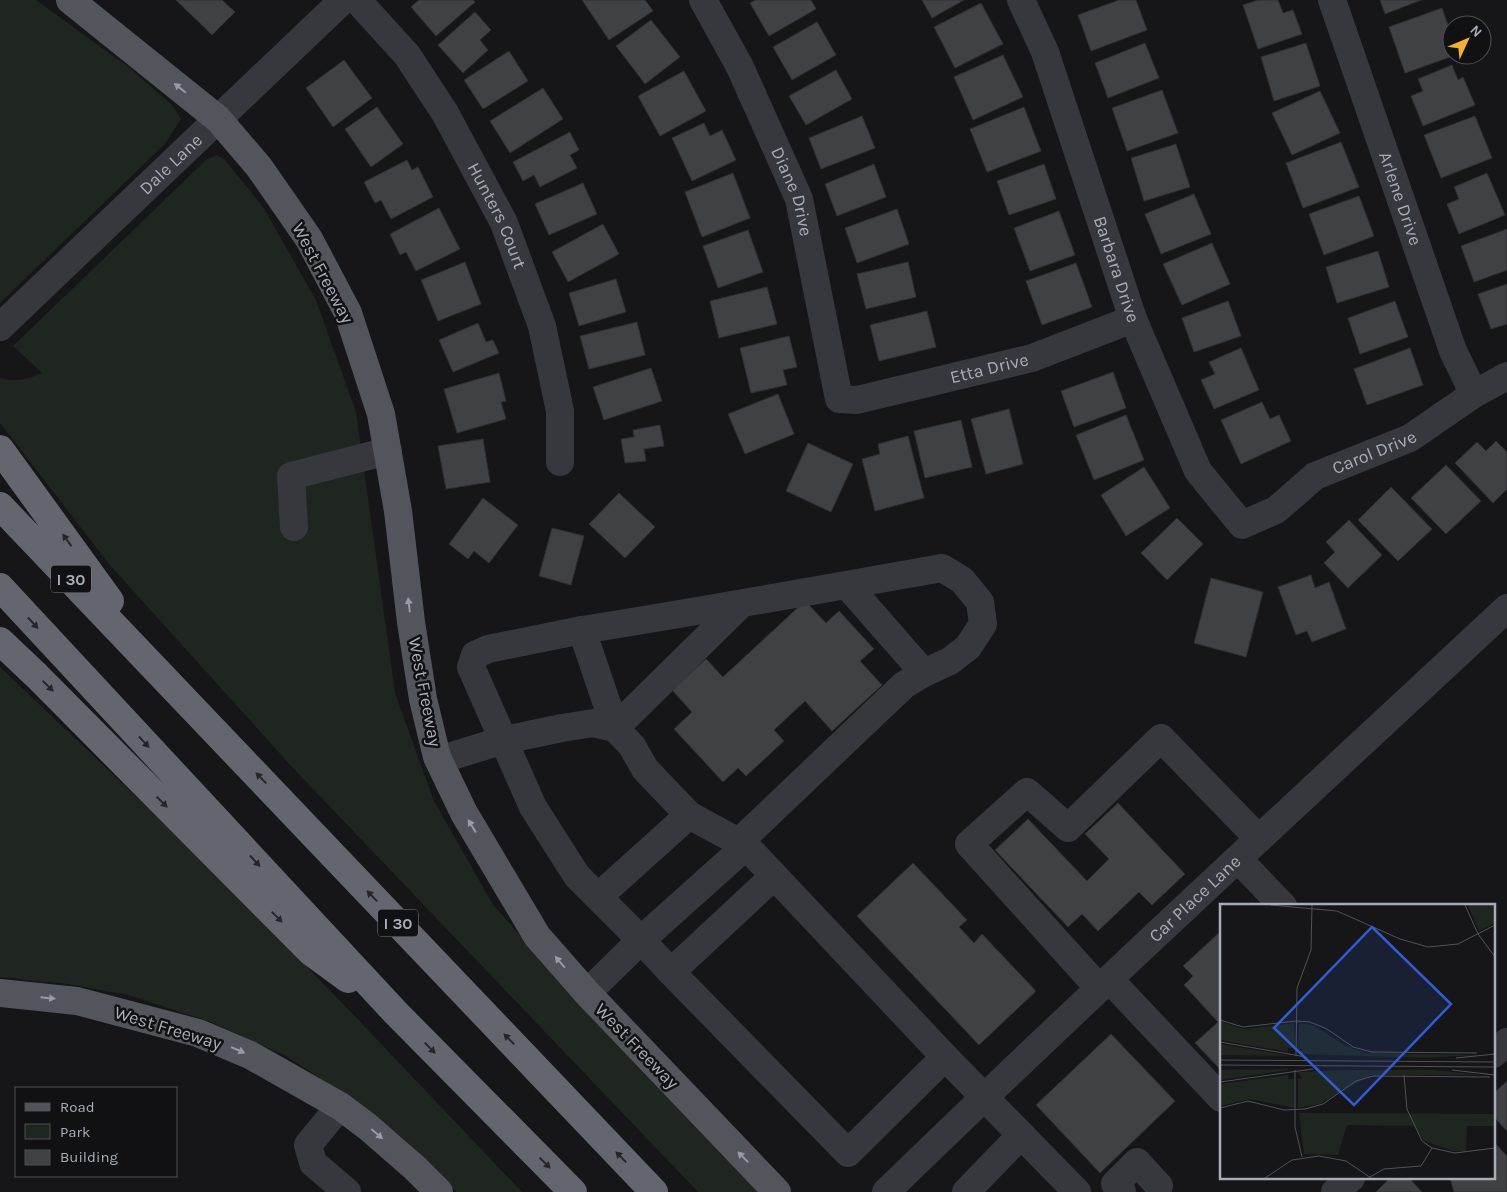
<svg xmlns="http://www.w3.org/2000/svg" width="1507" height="1192" font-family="Karla,sans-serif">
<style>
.green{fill:#1e261f}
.building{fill:#404145;stroke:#303034}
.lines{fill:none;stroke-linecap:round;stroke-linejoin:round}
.minor{stroke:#37383d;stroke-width:28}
.major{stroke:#53555c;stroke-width:28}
.highway{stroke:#63666e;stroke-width:28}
.oneway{fill:#979ba6}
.oneway2{fill:#26262a}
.labels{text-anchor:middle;stroke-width:5;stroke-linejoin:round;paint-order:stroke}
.shield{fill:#111113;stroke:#7b7e86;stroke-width:1}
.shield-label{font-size:16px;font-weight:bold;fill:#a8adb8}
.street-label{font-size:18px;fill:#a8adb8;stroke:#111113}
.inset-road{fill:none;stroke:#505258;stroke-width:1}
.view{fill:#325cd3;fill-opacity:0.15;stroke:#325cd3;stroke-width:2.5}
.inset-edge{fill:none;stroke:#a8adb8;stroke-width:2.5}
</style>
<rect width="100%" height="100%" fill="#161618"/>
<path class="green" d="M0,0H36L131,69L172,105L181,119L165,144L0,303Z
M217,155L225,160L263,207L316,300L356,412L395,693L434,801L492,903L548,968L761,1192H698L292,767L109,564L0,423V378C17,382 26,380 42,373L13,346L207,159Z
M0,667L206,863L347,1008L522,1192H457L399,1135L352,1099L286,1056L211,1022L128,995L68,984L0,977Z"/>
<path class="building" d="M176,0H222L235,12L212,35Z
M419,0H473L475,2L436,36L411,7Z
M582,0H645L653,11L609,40Z
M756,0H811L816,9L769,36L750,3Z
M922,0H964L932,18Z
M1119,0H1136L1147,30L1091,51L1078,15Z
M1258,0H1278L1283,13L1293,10L1302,34L1258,49L1243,5Z
M1380,0H1421L1385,14Z
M981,3L1003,44L955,68L934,27Z
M1442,8L1452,37V55H1456L1405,73L1389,27Z
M475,12L491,30L480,40L488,50L463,73L438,45Z
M651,20L680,57L645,84L616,46Z
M817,22L836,55L792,80L773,47Z
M1145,43L1159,78L1108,98L1095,63Z
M1306,43L1320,86L1274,101L1261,57Z
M509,51L528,81L483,109L464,80Z
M1003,55L1023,97L973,120L954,77Z
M344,60L372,98L333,127L306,88Z
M1452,65L1458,80L1463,77L1475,105L1423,126L1411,96L1423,91L1418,79Z
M836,70L852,99L806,125L789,96Z
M684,71L706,111L660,136L638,96Z
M543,88L563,119L510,153L490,121Z
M1162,90L1178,133L1127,151L1112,108Z
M1320,91L1340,133L1292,155L1272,113Z
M377,107L403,144L371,167L345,129Z
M1024,107L1041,151L987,172L970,129Z
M862,116L875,148L821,169L809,138Z
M1475,116L1492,158L1441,178L1424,135Z
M704,123L710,136L722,130L736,160L692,181L672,138Z
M570,132L579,150L570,155L577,168L540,187L534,175L523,181L513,162Z
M1341,142L1359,187L1303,208L1286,163Z
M1176,144L1190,187L1144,201L1131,158Z
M407,160L412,170L418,167L433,197L391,219L381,200L375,203L364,182Z
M874,164L886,197L837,216L825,184Z
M1044,164L1056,199L1009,215L997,181Z
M733,173L750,218L702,237L685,192Z
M1487,173L1505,215L1459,234L1447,204L1459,199L1454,187Z
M583,183L597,214L549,235L535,204Z
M1194,194L1211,234L1161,254L1145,214Z
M1359,196L1374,236L1324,255L1309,214Z
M439,208L460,249L416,271L406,252L400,255L390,234Z
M897,209L909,244L857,263L845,228Z
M1059,211L1075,255L1030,271L1014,228Z
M603,224L619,254L568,282L552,252Z
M1507,229V270L1474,282L1461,246Z
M748,230L763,272L718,288L703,246Z
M1212,243L1230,284L1182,305L1163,264Z
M1378,251L1389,287L1337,303L1326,267Z
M465,262L481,304L438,321L421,280Z
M908,262L916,297L866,309L857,274Z
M1076,263L1092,307L1042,325L1026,281Z
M616,279L626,312L579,326L569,293Z
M1507,284V324L1491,329L1478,294Z
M767,287L777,324L719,338L710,301Z
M1228,301L1241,336L1194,352L1182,318Z
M1395,301L1408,337L1360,354L1348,318Z
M927,311L936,347L879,361L870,325Z
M637,322L645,355L589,369L580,336Z
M478,323L486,342L493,340L499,353L453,372L439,340Z
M789,336L797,367L783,370L787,385L751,393L740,348Z
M1241,348L1259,390L1214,409L1201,380L1215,374L1209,362Z
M1410,348L1423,385L1367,405L1354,369Z
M651,368L662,401L604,420L593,387Z
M1113,372L1126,408L1074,427L1061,391Z
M499,373L506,401L501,402L506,419L457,433L444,389Z
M778,394L794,434L745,454L728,414Z
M1262,402L1270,419L1279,415L1291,441L1241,464L1221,420Z
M1009,409L1023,464L986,474L971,419Z
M1126,415L1144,460L1094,480L1076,435Z
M961,420L972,467L925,478L914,431Z
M660,425L664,446L644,449L646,461L625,463L621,439L634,437L633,430Z
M908,436L924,498L875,511L862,459L880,454L878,444Z
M483,439L490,482L446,489L438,446Z
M1496,441L1507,452V489L1493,503L1455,463L1477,442L1486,451Z
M808,443L853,464L831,512L786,491Z
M1446,465L1481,501L1446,534L1411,498Z
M1144,467L1170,508L1126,536L1101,495Z
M1391,487L1432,529L1398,561L1358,520Z
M619,493L655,527L625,558L589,524Z
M483,498L518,525L489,563L474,551L468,559L449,544Z
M1177,518L1203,544L1167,580L1141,553Z
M1349,520L1382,555L1348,588L1324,563L1335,552L1326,542Z
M552,528L584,536L571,585L539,576Z
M1311,575L1315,588L1329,582L1346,629L1312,642L1307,631L1296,635L1278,587Z
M1211,578L1263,592L1246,657L1194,643Z
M805,601L826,623L839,611L874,649L860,661L882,685L832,731L805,701L774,730L784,741L746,776L738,768L723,782L674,729L692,712L672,690L706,659L723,677Z
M1118,803L1185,874L1152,905L1139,892L1098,931L1082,914L1068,927L995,850L1028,819L1087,881L1109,859L1085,834Z
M913,863L967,920L959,927L974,943L982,934L1036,991L979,1045L857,916Z
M1221,931V1070L1195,1043L1218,1022L1184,985L1193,976L1183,966Z
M1111,1034L1175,1101L1100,1173L1036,1105Z
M1507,1081V1131L1493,1116V1094Z
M1493,1141L1507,1156V1192H1454L1450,1178H1493Z
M1390,1178H1409L1422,1192H1376Z"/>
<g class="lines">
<g class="minor">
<path id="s1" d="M357,0L407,55L445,113L504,223L542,326L560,411V462"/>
<path id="s2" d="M703,0L740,67L799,199L839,399L857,400L1032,358L1133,319"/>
<path id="s3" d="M1021,0L1045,52L1133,319L1198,471L1242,525L1276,510L1315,476L1410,438L1474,394L1507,376"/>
<path id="s4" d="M1332,0L1453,351L1474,394"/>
<path id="s5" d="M0,327L343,0"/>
<path d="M294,527L291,476L388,451"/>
<path d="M741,604L615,728L582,630L488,649L475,655L471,667L533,807L577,876L641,940L671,972L774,876"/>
<path d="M582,630C703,611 822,589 942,568L962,580L980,602L983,624L968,647L950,661L924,673L847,585"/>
<path d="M439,760L504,740L562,728L593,723L615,728L632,746L645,769L689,815L746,846"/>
<path d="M739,842L904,685L924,673"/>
<path d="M1238,859L1283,906"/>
<path d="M598,897L689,815"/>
<path d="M671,972L848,1153L945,1057"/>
<path d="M1109,979L1221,1098"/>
<path d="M1099,988L969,844L1027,792L1068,828L1161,738L1259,839"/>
<path d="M587,993L641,940L746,846L945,1057L1077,1192"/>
<path d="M1493,1054L1507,1042"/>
<path d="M340,1106L308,1145L313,1163L347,1192"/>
<path id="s6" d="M886,1192C1090,994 1299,802 1507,608"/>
<path d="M966,1192L1021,1135"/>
<path d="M1122,1192L1115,1184L1137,1162L1159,1186"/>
<path d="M1335,1192L1351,1178"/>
</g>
<path class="major" d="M70,0L218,119L259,167L309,239L348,313L381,414L398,511L411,622L423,699L437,757L464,813L537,936L587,993L777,1192
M0,993L77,1001L198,1033L250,1055L340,1106L368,1127L415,1168L439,1192"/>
<path class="highway" d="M0,449L110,601
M0,506L654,1192
M0,587L396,1013L573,1192
M0,641L37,676L311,952L348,979"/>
</g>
<defs><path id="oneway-solid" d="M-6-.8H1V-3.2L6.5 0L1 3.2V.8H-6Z" transform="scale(1.25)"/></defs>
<g class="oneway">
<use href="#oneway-solid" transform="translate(180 88) rotate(-141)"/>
<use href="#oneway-solid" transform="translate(409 605) rotate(-97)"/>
<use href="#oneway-solid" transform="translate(472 826) rotate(-121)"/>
<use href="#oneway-solid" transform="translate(560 962) rotate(-131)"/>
<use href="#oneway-solid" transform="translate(48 998) rotate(6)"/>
<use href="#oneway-solid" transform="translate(238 1050) rotate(23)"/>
<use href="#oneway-solid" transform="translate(377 1134) rotate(41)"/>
<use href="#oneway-solid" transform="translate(743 1157) rotate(-134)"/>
</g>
<g class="oneway2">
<use href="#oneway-solid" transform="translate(67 540) rotate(-126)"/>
<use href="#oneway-solid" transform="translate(33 623) rotate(47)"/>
<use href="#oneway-solid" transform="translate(48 686) rotate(45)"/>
<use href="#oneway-solid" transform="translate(144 742) rotate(47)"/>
<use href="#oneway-solid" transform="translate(261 778) rotate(-134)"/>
<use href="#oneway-solid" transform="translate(162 802) rotate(45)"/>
<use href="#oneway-solid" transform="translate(255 861) rotate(47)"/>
<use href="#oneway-solid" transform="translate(372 896) rotate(-134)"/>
<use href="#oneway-solid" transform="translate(277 917) rotate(45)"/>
<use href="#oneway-solid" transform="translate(509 1039) rotate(-134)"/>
<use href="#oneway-solid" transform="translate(430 1048) rotate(45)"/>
<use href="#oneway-solid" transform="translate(621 1157) rotate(-134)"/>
<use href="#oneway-solid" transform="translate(545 1163) rotate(45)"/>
</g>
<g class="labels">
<g class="shield">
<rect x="51" y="565.5" width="40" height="27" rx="4"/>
<rect x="378" y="909.5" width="40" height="27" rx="4"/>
</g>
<g class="shield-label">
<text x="71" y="585">I 30</text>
<text x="398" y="929">I 30</text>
</g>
<g class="street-label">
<text dy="6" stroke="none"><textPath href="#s5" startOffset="236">Dale Lane</textPath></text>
<text dy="6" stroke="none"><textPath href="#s2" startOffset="212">Diane Drive</textPath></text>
<text dy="6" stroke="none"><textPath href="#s4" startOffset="210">Arlene Drive</textPath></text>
<text dy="6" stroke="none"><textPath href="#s1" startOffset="259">Hunters Court</textPath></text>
<text dy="6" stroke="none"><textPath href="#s3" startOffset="286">Barbara Drive</textPath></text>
<text transform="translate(323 273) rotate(62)" y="6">West Freeway</text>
<text dy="6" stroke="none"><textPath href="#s2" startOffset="579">Etta Drive</textPath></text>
<text dy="6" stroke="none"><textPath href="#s3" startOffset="726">Carol Drive</textPath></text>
<text transform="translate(425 692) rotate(79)" y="6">West Freeway</text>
<text dy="6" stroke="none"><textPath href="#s6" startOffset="426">Car Place Lane</textPath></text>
<text transform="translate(168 1028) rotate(17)" y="6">West Freeway</text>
<text transform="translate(637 1046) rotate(46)" y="6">West Freeway</text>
</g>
</g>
<g transform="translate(1220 904)">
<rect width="275" height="275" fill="#161618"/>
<path d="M248,1H275V19L259,27ZM0,117L24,125L74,119L75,144H68V148L0,136ZM79,119L95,122L126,142L146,149L257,151L205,154L78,150L82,145H78ZM0,140L71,152L0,151ZM68,165V166L0,176V166ZM125,166H215L261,171H151L99,200L78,204V175L82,174L78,168ZM68,171V175H74V204L30,195L0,202V180ZM79,209L275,210V222H247L246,247H233L204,237L194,222L127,221L118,251L84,250Z" fill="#1e261f"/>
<path class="inset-road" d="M50,1L117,7L180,35L208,43L238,40L275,21M245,1L258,30L275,53M0,116L23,123L76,117L90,118L107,125L133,143L152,148L257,149M0,138L86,153M76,152L77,84L91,46L92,1M236,154L275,150M0,156L275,158M0,161L275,163M75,166V223L82,253M232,166L275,171M184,171L187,205L202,237L212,244L235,249L275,244M0,178L93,165M0,204L28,197L64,206L85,205L103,200L136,177L153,172L270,173M150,273L164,265L201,262L212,244M45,274L72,256L99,252L126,257L151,274"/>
<path class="view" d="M152,23L231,100L134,201L54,124Z"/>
<rect width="275" height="275" class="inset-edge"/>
</g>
<rect x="15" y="1087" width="162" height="90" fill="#111113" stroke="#4d4f55"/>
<rect x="25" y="1103" width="25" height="8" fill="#53555c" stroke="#4d4f55"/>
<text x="60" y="1112" font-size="15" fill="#a8adb8">Road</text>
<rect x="25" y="1124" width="25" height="15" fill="#1e261f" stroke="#4d4f55"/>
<text x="60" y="1137" font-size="15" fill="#a8adb8">Park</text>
<rect x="25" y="1150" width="25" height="15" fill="#404145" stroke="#4d4f55"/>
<text x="60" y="1162" font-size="15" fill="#a8adb8">Building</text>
<g transform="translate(1467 40) rotate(46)"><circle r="24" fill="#111113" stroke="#4d4f55"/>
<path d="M0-4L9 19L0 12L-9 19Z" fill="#f2b134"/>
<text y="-8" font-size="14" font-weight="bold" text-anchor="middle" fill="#a8adb8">N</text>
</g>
</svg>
